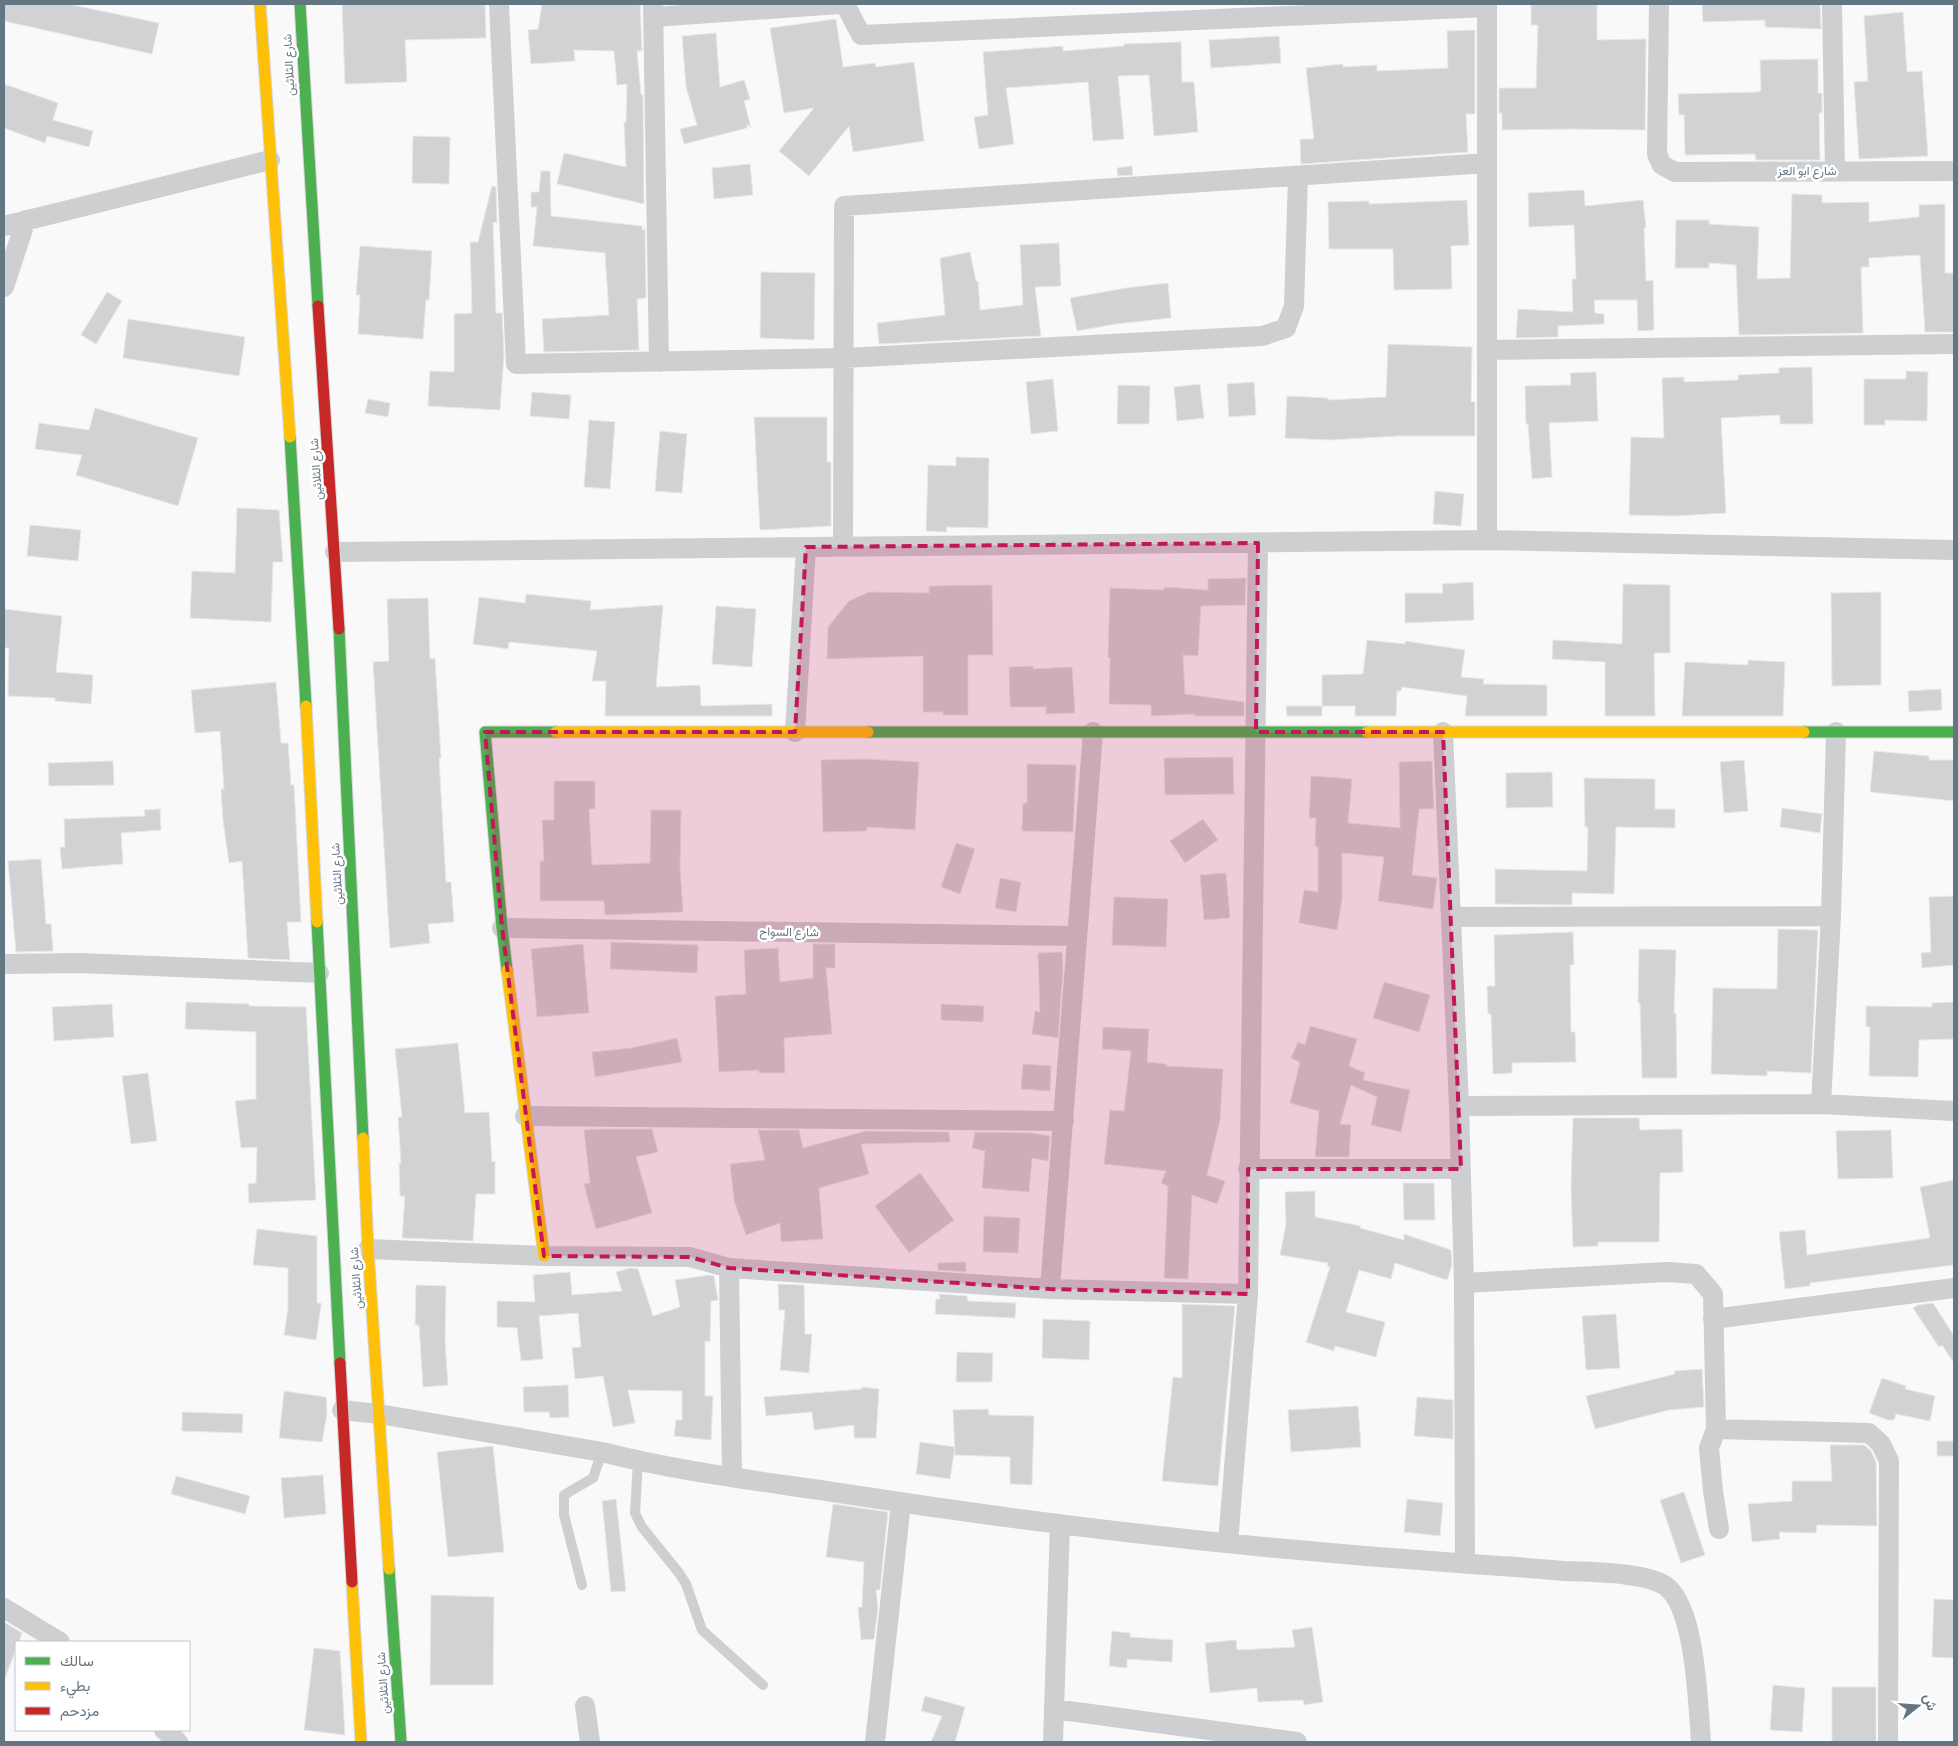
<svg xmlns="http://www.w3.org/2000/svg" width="1958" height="1746" font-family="'Archivo Narrow',Vazirmatn,sans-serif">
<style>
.building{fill:#d0d2d3;stroke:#e8e8e8}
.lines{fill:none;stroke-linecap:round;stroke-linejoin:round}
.fast-casing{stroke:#d5d6d7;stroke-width:13}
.slow-casing{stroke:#d5d6d7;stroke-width:13}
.jam-casing{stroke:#d5d6d7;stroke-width:13}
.lane{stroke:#cecfd0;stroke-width:10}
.street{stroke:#cecfd0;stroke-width:20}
.fast{stroke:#4caf50;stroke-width:11}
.slow{stroke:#ffc107;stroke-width:11}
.jam{stroke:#c62828;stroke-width:11}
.marked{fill:#c2185b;fill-opacity:0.2;stroke:#c2185b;stroke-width:4;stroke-dasharray:10 6;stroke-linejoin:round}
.labels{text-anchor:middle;stroke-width:5;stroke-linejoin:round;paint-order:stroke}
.street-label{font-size:12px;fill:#657683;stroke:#fff}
</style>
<rect width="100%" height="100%" fill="#f9f9f9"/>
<path class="building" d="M4,4H68L159,23L152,54L4,21Z
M342,4H485L486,38L405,40L407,82L345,84Z
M542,4H640L642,51H637L641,95H643L644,204L557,184L564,153L626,167L624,122H626L627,84L617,85L614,51L574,50L575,61L531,64L528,30L538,29Z
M1531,4H1597V40L1646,39L1645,130L1571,129L1502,130V113H1499V88H1536L1538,25H1531Z
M1702,4H1820L1821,29L1765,27V20L1703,22Z
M1903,12L1907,72L1922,71L1928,156L1859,159L1854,82L1868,81L1864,16Z
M836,19L843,67L875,63L876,67L914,62L924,141L853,152L849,126L809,176L779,151L814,108L784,113L770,28Z
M1475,30V114H1466L1468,152L1301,164L1300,139H1314L1306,68L1343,64V67L1377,65V71L1448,68L1447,31Z
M716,33L720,87L744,80L750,99L744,101L751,128L747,124V128L684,144L680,129L697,125L686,87L682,36Z
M1279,36L1281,63L1211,68L1209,40Z
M1181,42L1182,82H1194L1198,132L1154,136L1149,75L1118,76L1124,139L1093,141L1088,82L1006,88L1014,144L979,149L974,117L988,115L983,52L1063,46V51L1124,46V44Z
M1818,59V93H1822V113H1819L1820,160H1756L1755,154L1685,155L1684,115H1679L1678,94L1759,92L1761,90L1760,60Z
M4,84L58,103L53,120L93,131L89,147L47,136L45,143L4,128Z
M413,136L450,137L449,184L412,183Z
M750,164L753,195L714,199L712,168Z
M1132,166L1133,175L1118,176L1117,168Z
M541,171H550L551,216L642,226V230L645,229L646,298L637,299L639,350L544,352L542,319L609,315L605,253L533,246L537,207H531V192H539Z
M492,186L496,187L497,223L493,222L496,313H502L504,355L500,410L428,406L430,371L454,372V314L472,313L470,242H478Z
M1584,190L1585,206L1643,200L1646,228H1644L1646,281L1653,280L1654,330L1638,331L1637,300H1594L1595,313L1604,314V324L1558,326V337L1516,338L1518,309L1573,312L1572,279H1576L1574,225L1529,227L1528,193Z
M1792,194L1822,195V203L1869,202V222L1919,217V205L1945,204V273H1954V332H1925L1920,256L1919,255L1869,258V267H1861L1863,333L1739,335L1736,265L1709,263V268H1675L1676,220H1709V224L1759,227L1757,279L1790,278Z
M1467,200L1469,245L1451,246L1452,289L1394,290L1393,249H1329L1328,202L1369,201V204Z
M1059,243L1061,286L1035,287L1041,336L879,344L877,323L945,315L940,258L970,252L976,281H978L980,310L1023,305L1020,245Z
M360,246L432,251L429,300H426L423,339L358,334L360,295H356Z
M761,272L815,273L814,340L760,338Z
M1168,283L1171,318L1116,324L1077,331L1070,298L1126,288Z
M107,292L122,301L96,344L81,335Z
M128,319L245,337L239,376L123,358Z
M1388,344L1472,347L1471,402H1475V436H1398L1330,440L1285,438L1287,396L1328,398V400L1386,397Z
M1812,367L1813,424H1780V415L1721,418L1726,513L1674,516L1629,515L1631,437L1664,438L1662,378L1684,377V382L1738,380V375L1779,373V368Z
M1906,371L1928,372L1927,421L1885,420V425H1864V379H1906Z
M1596,372L1598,421L1549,423L1552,477L1532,479L1528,424H1526L1525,386L1571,385L1570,373Z
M1053,379L1058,431L1031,434L1026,382Z
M1254,382L1256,415L1229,417L1227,384Z
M1200,384L1204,418L1177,421L1174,387Z
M1118,385L1150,386L1149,424H1117Z
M532,392L571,395L569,419L530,416Z
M368,399L390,403L388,417L365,413Z
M95,408L198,438L178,506L76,475L82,455L35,449L39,423L89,430Z
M754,417H827V462H831V526L760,530Z
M589,420L615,422L610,489L584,487Z
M660,431L687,434L682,493L655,491Z
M956,457L989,458L988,528L947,527L946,532L926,531L928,465L956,466Z
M1435,491L1464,494L1461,526L1433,524Z
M237,508L279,510L283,562H273L271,622L190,618L192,571L235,573Z
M30,525L81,530L78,561L27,556Z
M1246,578L1245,605L1201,606L1198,656L1183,655L1185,694L1244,702V716H1195V714L1151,716V705L1109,704L1110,658L1108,657L1110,588L1164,590V587L1208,590V579Z
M1473,582L1474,620L1405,623V593H1443L1442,584Z
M1623,584L1670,585V653H1654L1655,716H1605V662L1552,659L1553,640L1622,644Z
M992,585L993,655H968V715H943V712H923V656L827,659L828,627L849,601L869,592L929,593V586Z
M1881,592V685L1832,686L1831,593Z
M526,594L591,601L590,610L663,605L656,687L700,685L701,706L772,704V716H605L606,681H592L597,651L509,642L508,649L473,644L479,597L525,603Z
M428,598L430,659L435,658L441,758H439L446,882H451L454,922L428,924L430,943L390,948L373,662L389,661L387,599Z
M716,606L756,609L752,667L712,664Z
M4,609L62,616L56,672L93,675L91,704L55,701V698L8,696L9,648H4Z
M1367,640L1405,644V641L1465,650L1461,677L1484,679L1483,684L1547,685V716H1465L1467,696L1402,687L1401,691H1397L1396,716H1355V706H1322V675L1363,674Z
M1748,660L1785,662L1783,716H1682L1685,662L1748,665Z
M1033,666V669L1072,667L1075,713L1046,714V707H1010L1009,667Z
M276,682L281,743H288L291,785H294L301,922H287L290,960L248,958L242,861L229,863L223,820L221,789H224L220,731L195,733L191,690Z
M1941,689L1942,710L1909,712L1908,691Z
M1286,706H1322V716H1287Z
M1874,751L1929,756V760H1954V801L1870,792Z
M1233,757L1234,794L1165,795L1164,758Z
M865,759L919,762L915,830L867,827V831L823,832L821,760Z
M1744,760L1748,811L1724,813L1720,762Z
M113,761L114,785L49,786L48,763Z
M1432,761L1434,809H1419L1412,875L1437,878L1433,909L1378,901L1384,857L1342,853V899L1337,930L1299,923L1304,890L1318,892V847L1315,846L1316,818H1309L1311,776L1352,779L1348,823L1400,828L1399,762Z
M1027,764L1076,765L1073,832L1022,831L1023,803H1027Z
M1552,772L1553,807L1506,808V773Z
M1584,778L1655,779V809H1675V828L1616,827L1614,894L1572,893V905L1495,904V869L1587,871L1588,827H1585Z
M554,781H595V809H589L592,865L650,863L651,810H681L680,869L683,912L605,915L604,901H540V861H544L542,820H554Z
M1782,808L1822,814L1820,833L1780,827Z
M160,809L161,830L121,833L123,864L62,869L60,847H65L64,819L145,816L144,810Z
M1203,819L1218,840L1185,863L1170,841Z
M956,843L975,849L960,894L941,887Z
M41,859L46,924H51L53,951L16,952L8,861Z
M1226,873L1230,918L1204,920L1200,875Z
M1000,878L1021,882L1016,912L995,908Z
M1954,896V965L1922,968L1921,953L1931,952L1929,897Z
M1114,897L1168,899L1166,947L1112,945Z
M1778,929L1818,930L1811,1073L1767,1071V1076L1711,1074L1713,988L1777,989Z
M1573,932L1574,965H1570L1571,1032H1575L1576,1062L1512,1063V1073L1493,1074L1491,1014H1488L1487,986H1495L1494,935Z
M611,942L698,945L697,973L610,969Z
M583,944L589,1013L537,1017L531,949Z
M813,944H835V968H826L832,1034L784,1038L785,1073H759V1070L719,1072L715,996L746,994L744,950L778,948L780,982L813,978Z
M1639,949L1676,950L1674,1013H1676L1677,1078H1642L1640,1003H1638Z
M1062,952L1063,971L1058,1038L1032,1034L1035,1011L1040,1012L1038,953Z
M1384,982L1430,995L1419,1032L1373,1018Z
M186,1002L249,1004V1006L306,1007L316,1200L249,1203L248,1184L256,1183L257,1147L241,1148L235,1101L256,1099V1032L185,1029Z
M1954,1002V1039L1919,1040L1918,1077L1869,1076L1870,1027H1866V1006L1932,1007V1003Z
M112,1004L114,1037L54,1041L52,1007Z
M941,1004L984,1006L983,1022L941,1020Z
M1310,1026L1357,1039L1349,1066L1365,1073L1363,1080L1410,1090L1401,1132L1371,1125L1377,1097L1351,1085L1340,1124L1351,1125L1349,1157H1315L1319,1111L1290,1103L1300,1062L1291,1058L1298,1042L1305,1045Z
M1103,1027L1149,1029L1147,1062L1166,1064V1066L1223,1069L1220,1120L1207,1175L1225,1181L1217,1204L1192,1195L1188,1279L1164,1278L1168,1186L1161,1183L1166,1171L1104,1164L1110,1110L1124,1111L1131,1051L1102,1049Z
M677,1038L682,1062L595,1077L592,1052L631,1048Z
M458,1043L465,1113L489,1112L492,1162L495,1161V1194H476L473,1241L402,1238L405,1196H400L399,1163H401L398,1117H402L395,1049Z
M1023,1064L1051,1066L1050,1091L1021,1089Z
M148,1073L157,1141L131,1144L122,1076Z
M1573,1118H1639L1640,1130L1682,1129L1683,1172L1660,1173L1659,1242H1598V1246L1573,1247L1571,1185Z
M601,1129H652L658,1152L636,1157L652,1213L596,1229L584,1184L590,1183L584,1130Z
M758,1130H799L803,1148L866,1131L949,1132L950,1142L861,1144L869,1174L819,1188L823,1239L781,1242L780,1223L746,1235L734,1200L730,1164L765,1160Z
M1891,1130L1893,1178L1838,1179L1836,1131Z
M975,1132L1032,1133L1050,1136L1048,1161L1032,1158L1029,1192L982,1188L985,1151L972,1148Z
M920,1173L954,1220L909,1253L875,1206Z
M1954,1180V1265L1810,1283V1286L1785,1289L1779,1232L1805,1230L1807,1255L1930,1238L1920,1187Z
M1403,1183H1434L1435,1220H1404Z
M1315,1191V1217L1361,1226L1360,1228L1404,1240V1234L1451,1250L1452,1265L1447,1280L1395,1263L1391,1279L1359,1270L1346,1312L1385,1322L1376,1357L1335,1346L1334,1351L1306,1342L1330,1267L1327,1266L1328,1263L1280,1255L1286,1224L1285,1192Z
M984,1216L1020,1218L1018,1253L983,1252Z
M257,1229L317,1236V1303H321V1306L316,1340L284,1335L288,1308V1268L253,1265Z
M966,1262V1272L938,1270V1263Z
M630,1268L638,1269L653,1316L680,1307L675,1280L709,1275L714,1276L718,1300L711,1301L710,1342L705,1341V1396H713L711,1440L674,1436L676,1420H682V1391L628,1390L635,1423L613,1427L603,1376L575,1379L572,1348L581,1347L578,1313L539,1316L543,1359L521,1361L517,1328L497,1327V1301L535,1302L533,1275L570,1272L572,1295L622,1291L616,1272Z
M778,1284L804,1285L805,1334H812L809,1373L780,1370L785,1310H779Z
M416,1285L446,1286L445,1340L448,1385L423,1387L419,1325H415Z
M939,1294L967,1296L968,1301L1016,1303L1015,1318L935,1314L936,1299H940Z
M1933,1303L1954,1336V1363L1942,1345L1939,1347L1913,1308L1918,1305Z
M1182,1304L1235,1306L1218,1486L1162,1481L1173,1377L1182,1378Z
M1616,1314L1620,1368L1586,1370L1582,1316Z
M1043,1319L1090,1321L1089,1360L1042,1358Z
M957,1352L993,1353L992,1382H956Z
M1702,1369L1704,1407L1669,1410L1595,1429L1586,1396L1675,1374L1674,1371Z
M1882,1378L1906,1386L1905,1389L1935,1396L1930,1421L1896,1414L1894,1420H1888L1869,1413Z
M568,1385L569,1417L550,1418L549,1412H524L523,1387Z
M862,1387L879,1389L876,1438H854V1425L814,1430L812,1412L766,1416L764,1397L862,1389Z
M284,1391L326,1397L327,1414L322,1442L279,1438Z
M1417,1397L1453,1400V1439L1414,1436Z
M1358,1406L1361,1447L1291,1452L1288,1410Z
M988,1409L989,1415L1034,1416L1032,1485L1010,1484V1457L955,1455L953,1410Z
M182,1412L243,1414L242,1433L182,1431Z
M1937,1441H1954V1456H1937Z
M920,1442L955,1447L950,1479L916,1474Z
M1830,1445H1864L1871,1451L1876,1462L1877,1526L1817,1525L1816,1533L1779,1532L1780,1539L1752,1542L1748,1504L1792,1501V1481H1832Z
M493,1446L504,1552L448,1557L437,1452Z
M323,1475L326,1514L284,1518L281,1478Z
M176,1476L250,1496L245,1514L171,1494Z
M1684,1492L1705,1555L1681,1563L1660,1500Z
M616,1499L626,1591L611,1592L602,1501Z
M1407,1499L1443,1503L1440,1536L1404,1532Z
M833,1504L888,1512L880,1590H876L878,1608L874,1639L861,1640L858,1607H862L864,1562L826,1557Z
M431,1595L494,1597L493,1685H430Z
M1934,1599L1954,1600V1658L1932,1657Z
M4,1622L22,1633L19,1642H16V1649L5,1678H4Z
M1312,1627L1323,1702L1304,1705L1303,1700L1258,1702L1257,1688L1210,1693L1205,1643L1236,1640L1237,1650L1295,1647L1292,1630Z
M1112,1631L1130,1633V1637L1173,1640L1172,1662L1127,1659V1668L1109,1666Z
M314,1648L340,1651L345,1735L304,1730Z
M1773,1685L1805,1688L1802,1732L1770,1730Z
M1832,1687H1876V1742H1832Z
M925,1696L965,1707L955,1742H931L942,1716L921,1711Z"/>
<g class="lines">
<g class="fast-casing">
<path id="fast" d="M300,4L318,306
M290,437L306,706
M339,629L363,1138
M868,732H1367
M1804,732H1954
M317,922L340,1363
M507,970L502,928L485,732H556
M389,1569L401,1742"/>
</g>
<g class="slow-casing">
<path id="slow" d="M260,4L290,437
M306,706L317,922
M556,732H868
M1367,732H1804
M507,970L544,1256
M363,1138L368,1249L389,1569
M352,1582L361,1742"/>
</g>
<g class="jam-casing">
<path id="jam" d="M318,306L339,629
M340,1363L352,1582"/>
</g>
<path class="lane" d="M638,1461L635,1513L642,1527L679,1573L686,1584L702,1630L763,1685
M582,1585L564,1515V1495L593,1478L602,1452"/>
<path class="street" d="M499,4L516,364L844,358L1262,336L1286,328L1294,306L1298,176
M653,4L659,362
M845,4L861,35L1487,7
M1487,4V540
M1659,4L1657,154L1662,165L1675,172L1954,171
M1832,4L1835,171
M654,17L840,4
M4,226L270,160
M4,287L26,220
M1487,350L1954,344
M843,547L844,206L1487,163
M335,552L1487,540L1954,550
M795,732L806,547
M1443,732L1459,1106L1464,1283L1465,1564
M1452,917L1831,916
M502,928L1077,936
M4,964L80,963L319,973
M1821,1104L1831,916L1836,732
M1459,1106L1821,1104L1954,1111
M525,1116L1064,1121
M1248,1169H1461
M368,1249L544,1256L690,1257L729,1268L1050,1289L1248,1294
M729,1268L732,1476
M1464,1283L1667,1272L1696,1274L1713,1294L1716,1429L1709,1448L1713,1491L1719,1529
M1050,1289L1093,732
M1713,1319L1954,1288
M342,1410L379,1414L602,1452C684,1473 769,1482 853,1495C1058,1527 1264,1550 1471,1564C1502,1566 1533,1568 1564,1571C1590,1572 1648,1572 1667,1587C1696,1611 1698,1705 1701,1742
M1716,1429L1869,1433L1881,1444L1889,1461L1888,1742
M1228,1543L1248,1294L1258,543
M4,1608L60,1642
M585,1706L590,1742
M1054,1709L1297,1742
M164,1730L178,1742
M875,1742L901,1503
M1053,1742L1060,1524"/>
<use href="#fast" class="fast"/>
<use href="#slow" class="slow"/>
<use href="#jam" class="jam"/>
</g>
<path class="marked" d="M1258,543L1256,732H1443L1461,1169H1248V1294L1050,1289L729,1268L690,1257L544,1256L502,928L485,732H795L806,547Z"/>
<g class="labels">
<g class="street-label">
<text transform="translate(289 65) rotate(-93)" y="4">شارع الثلاثين</text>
<text x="1807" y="175">شارع ابو العز</text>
<text transform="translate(316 469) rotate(-94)" y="4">شارع الثلاثين</text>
<text transform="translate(337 874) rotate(-93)" y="4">شارع الثلاثين</text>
<text transform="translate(789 932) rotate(1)" y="4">شارع السواح</text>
<text transform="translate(356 1278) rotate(-94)" y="4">شارع الثلاثين</text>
<text transform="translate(383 1683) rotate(-94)" y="4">شارع الثلاثين</text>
</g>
</g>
<rect width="1958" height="1746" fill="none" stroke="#657683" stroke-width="10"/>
<rect x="15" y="1641" width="175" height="90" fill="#ffffff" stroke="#c1c8cd"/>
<rect x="25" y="1657" width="25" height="8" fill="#4caf50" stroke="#c1c8cd"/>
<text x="60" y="1666" font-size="15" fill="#657683">سالك</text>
<rect x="25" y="1682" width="25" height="8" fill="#ffc107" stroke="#c1c8cd"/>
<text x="60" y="1691" font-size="15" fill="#657683">بطيء</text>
<rect x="25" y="1707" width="25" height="8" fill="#c62828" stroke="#c1c8cd"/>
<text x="60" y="1716" font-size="15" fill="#657683">مزدحم</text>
<g transform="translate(1918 1706) rotate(73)" stroke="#ffffff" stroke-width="4" paint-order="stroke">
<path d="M0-4L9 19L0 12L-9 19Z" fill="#657683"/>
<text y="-8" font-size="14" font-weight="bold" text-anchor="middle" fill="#657683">ش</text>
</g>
</svg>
